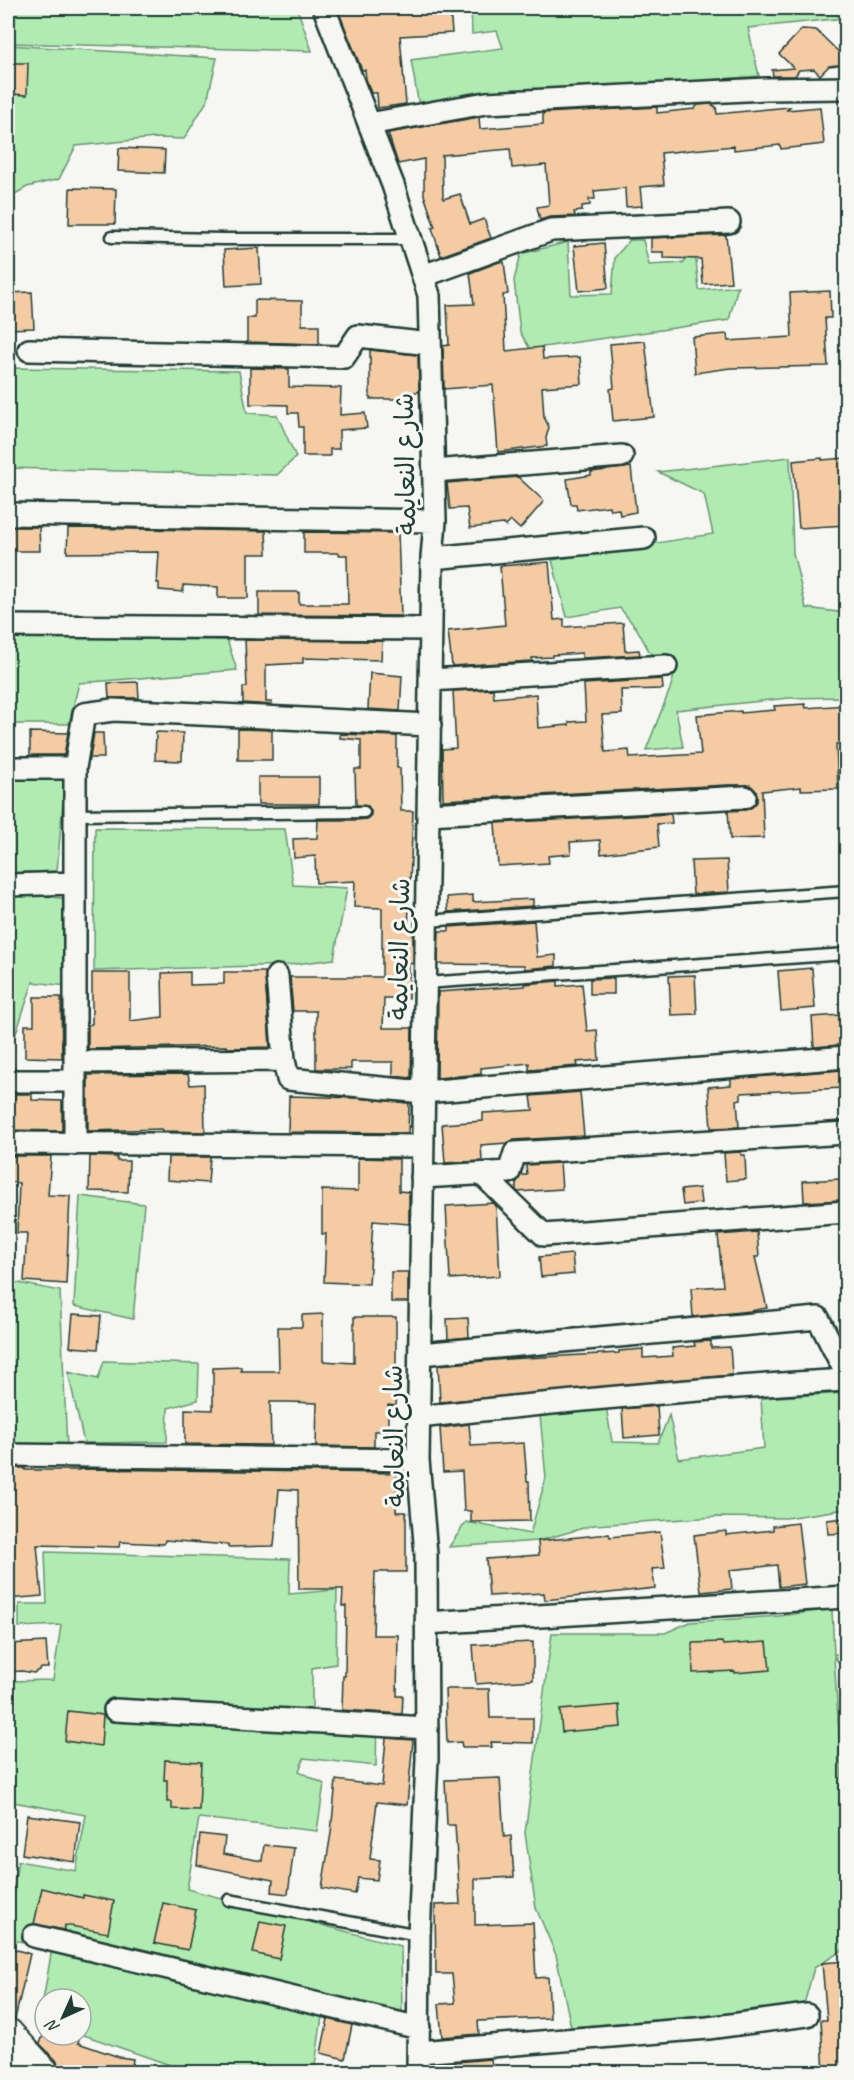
<svg xmlns="http://www.w3.org/2000/svg" width="854" height="2080" font-family="Caveat,'Playpen Sans Arabic',sans-serif">
<style>
.green{fill:#b0ecb1;stroke:#689472;stroke-width:1.5}
.building{fill:#f5cba4;stroke:#1f3d34;stroke-width:1.5}
.lines{fill:none;stroke-linecap:round;stroke-linejoin:round}
.service-casing{stroke:#1f3d34;stroke-width:15}
.minor-casing{stroke:#1f3d34;stroke-width:26}
.secondary-casing{stroke:#1f3d34;stroke-width:34}
.service{stroke:#f6f6f2;stroke-width:10}
.minor{stroke:#f6f6f2;stroke-width:21}
.secondary{stroke:#f6f6f2;stroke-width:30}
.labels{text-anchor:middle;stroke-width:6;stroke-linejoin:round;paint-order:stroke}
.street-label{font-size:26px;fill:#1f3d34;stroke:#f6f6f2}
</style>
<rect width="100%" height="100%" fill="#f6f6f2"/>
<filter id="ink" filterUnits="userSpaceOnUse"><feTurbulence type="fractalNoise" baseFrequency=".0167" numOctaves="2"/><feDisplacementMap in="SourceGraphic" scale="12" xChannelSelector="R" yChannelSelector="G"/><feConvolveMatrix kernelMatrix="1 2 1 2 8 2 1 2 1" color-interpolation-filters="sRGB"/></filter>
<g filter="url(#ink)">
<path class="green" d="M8,8H297L312,51L8,43Z
M471,8H846L845,18L748,28L759,76L419,106L411,60L503,48L497,31L472,34Z
M8,45L217,58L207,101L184,139L155,138L76,146L59,179L27,187L8,198Z
M693,231L699,290L738,286L729,320L530,349L520,332L514,280L521,254L568,242L571,295L612,294L615,257L630,240H643L649,265L684,263Z
M8,368L239,371L247,413L277,415L296,457L277,475L8,468Z
M790,457L793,553L806,608L846,613V697L789,698L676,710L683,747L646,750L670,689L677,666L650,653L637,629L620,608L567,617L552,560L713,534L704,494L658,472Z
M8,637L227,640L237,670L79,683L69,724H8Z
M8,777H65L57,871L8,873Z
M95,828L285,829L293,885L347,888L334,959L288,965L94,971Z
M8,895H36L67,899V986L33,982L8,1057Z
M80,1196L144,1204L133,1319L74,1306Z
M8,1237L14,1282L60,1291L67,1449L8,1448Z
M104,1361L199,1364L198,1400L168,1408L167,1442L84,1443L68,1372L98,1379Z
M846,1393V1509L786,1518L716,1517L594,1525L538,1541L449,1547L466,1522L530,1534L546,1478L540,1415L606,1406L612,1442L658,1443L669,1415L679,1459L764,1448L761,1398Z
M45,1552L290,1559L289,1594L337,1590L336,1664L312,1668V1712L377,1720L376,1766L304,1758L299,1771L324,1784L317,1831L199,1818L187,1889L401,1946L402,2012L325,1996L314,2072H190L81,2034V1999H45V2021L40,2019L52,1948L8,1939V1924L18,1861L76,1871L86,1815L8,1801V1681L53,1680L61,1625L19,1627V1604H47Z
M832,1609L834,1654L846,1655V1669H843L834,1656L846,1843V1948L814,1968L803,2008L571,2027L556,1955L536,1908L525,1833L552,1633H665L690,1622L779,1616Z"/>
<path class="building" d="M337,8H450L452,33L400,36L406,104L378,108L377,93H371L366,79L365,70H362Z
M802,29L816,30L846,59V64L829,66L820,75L814,69L799,70L795,76H773L772,70L794,68L779,54Z
M11,63H28L27,95L11,94Z
M711,104L716,107L717,114L790,107L787,110L820,107L824,144L781,149L780,145L734,150V146L661,153L664,185L640,187L642,206L626,207L625,188L594,191L595,199H589L590,205L582,206V211L574,212L575,216L550,217L540,220L537,207L549,205L546,165L512,168L510,149L442,155L443,199L460,194L470,224L484,219L491,238L441,256L432,228L435,227L424,195V159L398,164L388,133L479,117L480,129L543,124V113L657,107V113L694,109L698,105Z
M119,148L165,150L164,173L118,171Z
M70,188L116,189L115,224H69Z
M726,235L731,282L703,284L701,259L664,258V252H651V238Z
M604,243L608,288L579,291L574,246Z
M259,248L261,284L226,286L224,250Z
M499,262H504L508,294L503,295L506,351L542,347L543,359L580,357L582,384L542,387L544,417L549,427L546,438L547,446L498,452L493,385L444,389L443,346L449,345L447,305L474,304L470,273Z
M830,291L831,318H825L828,366L730,368L695,373L692,337L727,334L728,341L792,337L790,293Z
M32,292L34,328L8,329V293Z
M255,300L302,301V325H319V344L247,342V318H255Z
M645,341L654,417L613,421L610,389L614,388L610,344Z
M370,350L418,355L419,392H414V399H370Z
M250,368L289,369V387L341,388L340,415L365,413L367,428L339,430V449H330V456H303V427H299L298,413H288V405L250,404Z
M822,458V460L846,458V525L799,528L793,461Z
M631,467L636,512L620,515L619,509L610,510L609,506L577,510L576,504H571L567,479L591,475V472Z
M518,477L544,501L520,529L511,521L506,526L503,524L470,528L467,508L450,509L447,483Z
M8,527H39L40,551H8Z
M68,528L266,531L267,554H248V598H218V587L183,585V592L159,590V583H157L159,552L67,553Z
M304,532L398,533L401,616L259,615V592H299V604H348L347,555H339V553H304Z
M549,562L554,620L564,619V627L623,623L625,651L639,650L640,655L582,658V653L552,655V657L532,658V661L452,666L448,631L505,625L500,566Z
M245,640L382,641L381,660L303,658V663L266,665V702H272V705L243,703V687H247Z
M370,673L402,676L400,711L368,709Z
M662,679L663,689L621,690L622,714L602,715L605,752L629,750L630,758L701,754L697,715L741,711V713L775,710L774,706L805,704L806,708L846,705V743L836,744L838,789L801,790V787L762,791L764,838L730,839L728,811L746,810L752,807L757,802L756,791L750,785H727L443,800L442,749L456,748L453,691L493,689L494,698L536,694L538,728L569,725V722L586,721L584,684Z
M138,682L139,698H109L108,683Z
M238,729L272,730V760H238Z
M30,732L68,733L64,755H30Z
M156,732L183,733L182,761L155,760Z
M94,733H103L104,758H90Z
M340,734L397,736V768H400L401,811H413L408,931H413V964L409,963V998H384L383,1028H412L411,1078L393,1076V1062H351V1069H316V1011H293L290,977H382V908L354,907L355,881L316,883L315,856L294,858L293,839L317,838L318,820H356L367,819L371,815V811L368,806L356,805L355,769H361V740L340,738Z
M258,777H319V804H258Z
M671,814L672,823L657,824L659,847L601,854L600,840L570,842L571,854L548,856L549,863L498,866L495,823Z
M727,860L729,892L693,894L691,861Z
M473,895V902L533,899V906L448,912L447,897Z
M534,921L537,957L556,955V966L525,969L524,965L438,964L439,931H449V927Z
M812,968L815,1008L781,1011L778,971Z
M190,972V985L224,984V972H265L270,1047L227,1048V1046L88,1049V1025L92,1024V973H130V1021L163,1017L162,973Z
M695,975L697,1014L671,1015L669,976Z
M614,978V994H590V979Z
M558,981V986L582,984L587,1031L597,1030L599,1060L577,1062L578,1066L529,1070V1063L481,1068V1074L437,1078L438,992L525,986V984Z
M34,997H61L62,1058L25,1057V1025H34Z
M841,1015L843,1040H840V1045L814,1047L812,1017Z
M842,1070L843,1088L741,1093V1099L737,1100L739,1127L711,1128L708,1087L731,1085V1079Z
M188,1074L190,1085L204,1084L205,1132L162,1131V1129L88,1131V1075Z
M580,1092L584,1136L514,1140L507,1143L481,1145L482,1161L445,1163L442,1124L483,1121V1113L533,1110L531,1096Z
M15,1094H32V1100L62,1101V1131L8,1130V1100H15Z
M289,1096L357,1098L409,1103L408,1133L288,1132Z
M741,1152V1155H745L746,1179L726,1181L724,1153Z
M8,1156H51L48,1195L70,1196L66,1284L24,1281L27,1233H17L19,1183L8,1182Z
M90,1156L117,1157V1161H129L128,1192L89,1191Z
M168,1157H210L208,1183L167,1180Z
M358,1158L399,1159V1191L409,1192V1224L373,1221L369,1284L324,1282L326,1234H322V1190L358,1191Z
M560,1163L562,1189L518,1192L516,1190V1183L521,1175H527L526,1165Z
M841,1179L842,1200L804,1202L803,1181Z
M699,1188L701,1203L683,1205L681,1190Z
M494,1203L496,1206L500,1276L450,1279L446,1206Z
M757,1232L759,1257H755L767,1308L750,1311L693,1317L691,1288L723,1286L718,1235Z
M572,1254L574,1274L541,1277L539,1257Z
M391,1272H408V1302H391Z
M73,1314L101,1316L98,1349L70,1347Z
M323,1314V1361L354,1363V1317H396V1366H399L396,1406L388,1405V1431H374V1447L316,1446L317,1403L289,1402H270L271,1445L185,1444V1409L213,1410V1368L241,1367V1371H279L278,1327H302V1315Z
M468,1318L469,1337L448,1339L447,1319Z
M711,1341V1348L730,1347L732,1375L440,1402L438,1365L507,1359L619,1353V1351L643,1349V1358L673,1356L672,1348L695,1346L694,1342Z
M657,1406L659,1435L624,1438L622,1409Z
M469,1424L471,1446L524,1443L527,1481H529L530,1521L471,1522V1511H464L462,1471L443,1472L440,1428Z
M8,1468H25V1470H79V1469L397,1473L396,1512H406V1572H375L373,1635H398L397,1696H403L402,1714L342,1710L343,1676H345L346,1606H342L343,1589H299L298,1490L279,1489L274,1546L228,1547V1545L165,1540L164,1544L120,1542L119,1547L37,1545L42,1596L8,1599Z
M846,1518V1533L828,1534L827,1520Z
M798,1523L805,1584L779,1587L777,1565L730,1570L732,1589L701,1592L694,1535L726,1531V1535L773,1530V1526Z
M660,1532L665,1568L652,1569L655,1588L545,1600L544,1593L489,1596L486,1559L539,1555L538,1541L609,1534L610,1537Z
M46,1642L48,1668H42L34,1673L22,1671L8,1672V1644Z
M533,1642V1680L476,1684L473,1645Z
M722,1642L723,1645L767,1642L770,1670L735,1673V1671L693,1673L692,1643Z
M445,1689H489L490,1718H533V1743L491,1742L492,1747H462L461,1742L447,1743Z
M619,1705L621,1727L562,1732L560,1710Z
M68,1711L103,1715L101,1746L65,1741Z
M386,1738L413,1740L407,1805L377,1802L370,1859L380,1860L377,1880L358,1878L355,1894L322,1888L331,1833L336,1780L382,1786Z
M165,1760L201,1762L199,1810L172,1809V1802H167V1780H164Z
M500,1778L504,1837L511,1836L514,1877L475,1879V1925L533,1923L536,1978L548,1977L550,2018L478,2021L479,2034L442,2037L439,2004L455,2003L452,1974H436L435,1905L460,1904L455,1825H447L445,1780Z
M27,1815L80,1822L75,1862L22,1854Z
M200,1834L225,1837L223,1854L262,1861L264,1845L294,1848L288,1894L272,1892L273,1880L197,1865Z
M42,1888L83,1898V1895L114,1901L108,1933L65,1925L64,1930L34,1924Z
M163,1903L196,1910L188,1950L154,1943Z
M260,1921L286,1926L279,1959L253,1953Z
M8,1947L30,1954L15,2019L8,2017Z
M846,1961V2073H824L821,2020H827L822,1963Z
M328,2019L352,2025L345,2059L321,2053Z
M43,2035H67L79,2039L78,2043L119,2057L133,2059L131,2073H63L56,2060L40,2044Z
M491,2059L493,2073H456L455,2062Z"/>
<g class="lines">
<g class="service-casing">
<path id="service" d="M112,237L223,239H410
M75,815L364,812
M426,921L846,891
M425,983L846,954
M229,1900L419,1935"/>
</g>
<g class="minor-casing">
<path id="minor" d="M324,8L393,185L429,295L435,521L432,558L418,1460L426,1554L427,1759L419,1935L418,2072
M369,124L486,103L766,89L846,88
M423,276L551,230L729,222
M29,350L344,357L358,336L430,344
M434,471L622,456
M8,514L435,521
M432,558L644,538
M8,626L431,629
M430,680L666,666
M8,768H75
M428,814L745,797
M8,885L75,883
M277,976L284,1060
M75,1062L284,1060L288,1079L423,1092L846,1057
M8,1081H75
M8,1143L422,1146
M75,1144V768L84,714L113,710L430,725
M482,1174L544,1235L846,1212
M422,1177L509,1172L515,1153L846,1133
M420,1354L818,1318L846,1373
M419,1417C561,1401 703,1388 846,1380
M8,1455L418,1460
M426,1623L846,1597
M115,1710L427,1728
M34,1936L419,2028
M419,2052L708,2028L807,2015"/>
</g>
<g class="secondary-casing">
<path id="secondary" d="M8,2034L43,2072"/>
</g>
<use href="#service" class="service"/>
<use href="#minor" class="minor"/>
<use href="#secondary" class="secondary"/>
</g>
</g>
<g class="labels">
<g class="street-label">
<text transform="translate(405 464) rotate(-91)" y="9">شارع النعايمة</text>
<text transform="translate(399 949) rotate(-89)" y="9">شارع النعايمة</text>
<text transform="translate(394 1436) rotate(-91)" y="9">شارع النعايمة</text>
</g>
</g>
<rect width="854" height="2080" fill="none" stroke="#f6f6f2" stroke-width="30"/>
<rect x="15" y="15" width="824" height="2050" fill="none" stroke="#1f3d34" stroke-width="2" filter="url(#ink)"/>
<g transform="translate(63 2017) rotate(225)"><circle r="28" fill="#f6f6f2" stroke="#a0aca6" stroke-width="1.5"/>
<path d="M0-4.5L10 22L0 15L-10 22Z" fill="#1f3d34"/>
<text y="-9" font-size="16" font-weight="bold" text-anchor="middle" fill="#1f3d34">N</text>
</g>
</svg>
